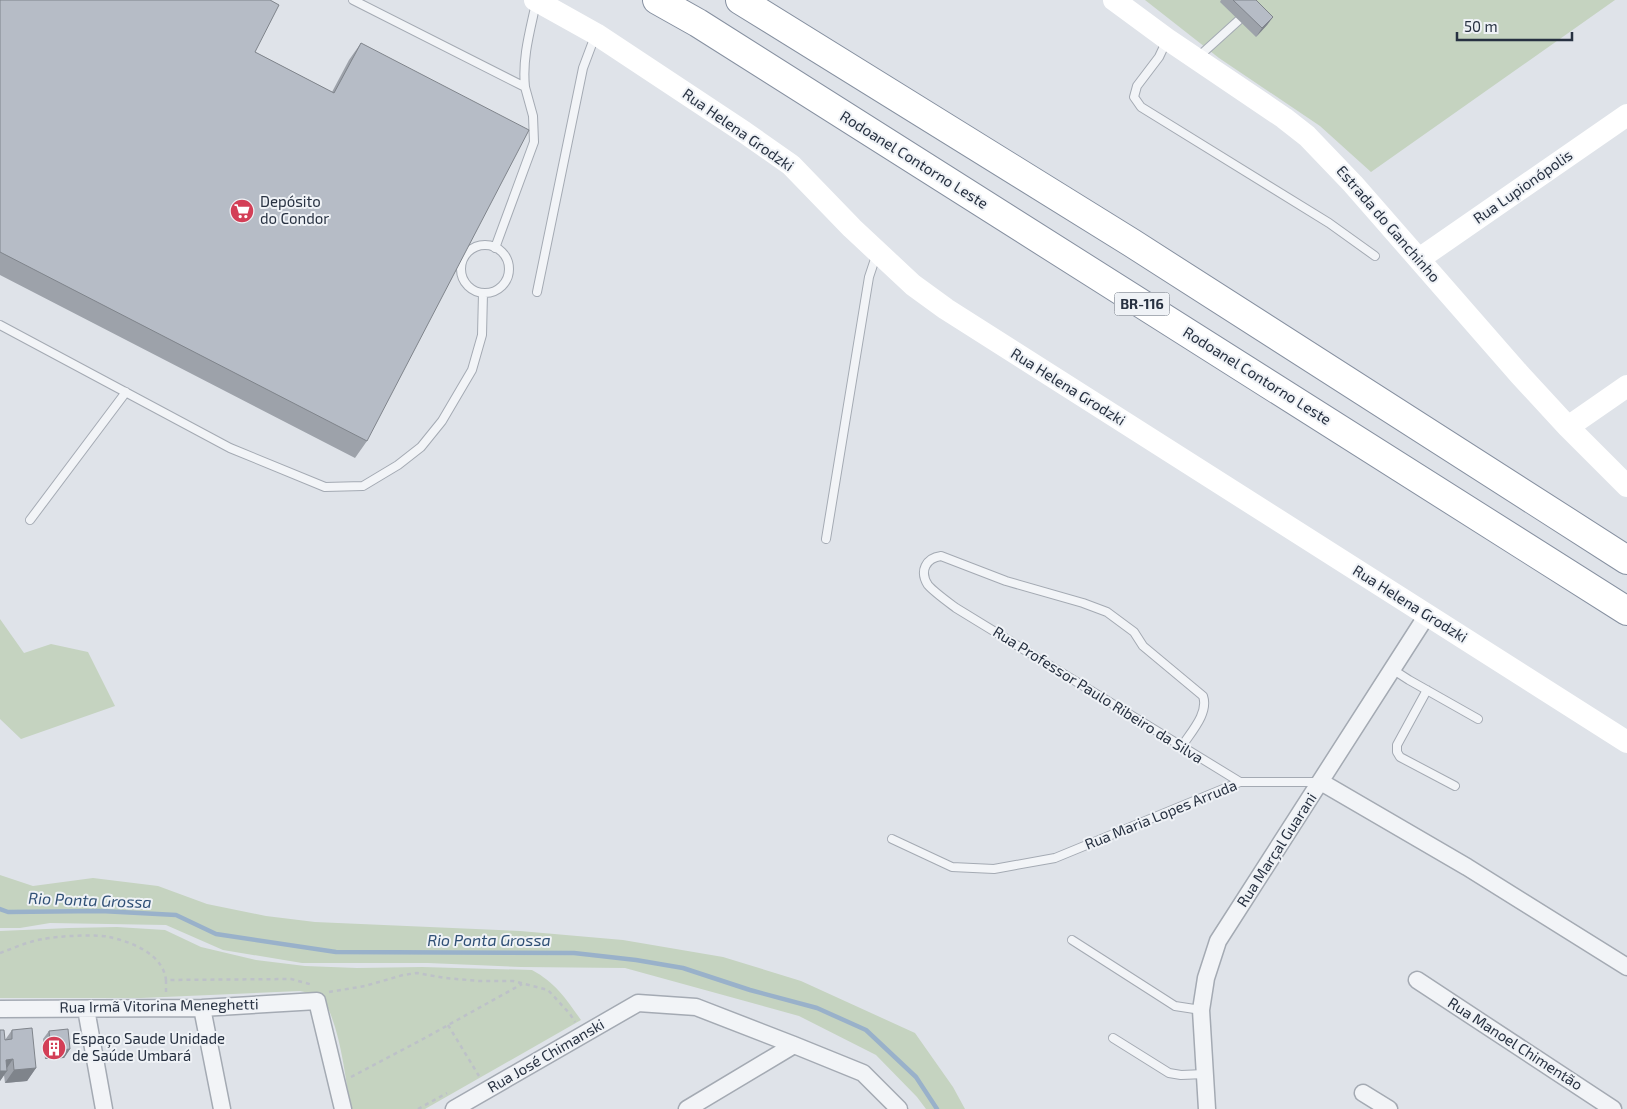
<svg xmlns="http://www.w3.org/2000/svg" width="1627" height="1109" font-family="'Exo 2',sans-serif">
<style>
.green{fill:#c5d3c0}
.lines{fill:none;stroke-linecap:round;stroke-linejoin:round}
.stream{stroke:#99b1ca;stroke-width:4.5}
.lane-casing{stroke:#a4aab3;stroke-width:10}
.street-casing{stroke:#a4aab3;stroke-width:19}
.highway-casing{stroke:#8690a0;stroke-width:30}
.path{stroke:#bdc1c8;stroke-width:2.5;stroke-dasharray:4 4;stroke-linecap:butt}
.lane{stroke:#f2f4f7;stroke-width:8}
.street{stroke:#f2f4f7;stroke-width:16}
.secondary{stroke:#fff;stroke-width:22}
.highway{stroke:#fff;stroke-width:28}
.wall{fill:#9da2aa}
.shaded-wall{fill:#7f848b}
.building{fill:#b6bcc6;stroke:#7f848b}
.labels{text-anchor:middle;stroke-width:4;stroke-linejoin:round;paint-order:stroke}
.shield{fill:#eff2f6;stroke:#636b77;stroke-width:1}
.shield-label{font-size:14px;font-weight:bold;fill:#273141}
.street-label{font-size:15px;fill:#273141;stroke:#eff2f6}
.poi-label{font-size:15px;fill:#273141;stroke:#eff2f6;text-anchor:start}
.water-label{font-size:16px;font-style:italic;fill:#305076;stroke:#eff2f6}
</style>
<rect width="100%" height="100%" fill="#dfe3e9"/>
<path class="green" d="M1145,0H1615L1371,172L1320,126L1219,58Z
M0,619L24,653L51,644L88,652L115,706L21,739L0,719Z
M0,875L33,886L93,878L158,886L207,904L266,916L315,922L520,931L623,940L723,957L801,981L915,1033L953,1087L965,1109H926L917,1097L876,1055L799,1016L625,968L521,967L428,963H302L223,950L166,925L50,923L20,928H0Z
M117,927L165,930L201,947L256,960L305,966L357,968L422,967L532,970C556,983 566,999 581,1020L425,1109H351C344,1072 341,1029 322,996L300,991L141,998H0V931L69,928Z"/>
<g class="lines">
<path class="stream" d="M0,909L8,912L101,911L176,915L216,934L336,952L574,953L636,960L683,968L750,990L817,1008L866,1030L916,1077L937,1109"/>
<g class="lane-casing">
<path id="lane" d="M353,0L525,87C522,58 530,31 536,3
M1167,40L1159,57L1137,86L1134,97L1141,107L1329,223L1375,256
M1197,58L1239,20
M461 269a24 24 0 1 1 48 0a24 24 0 1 1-48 0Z
M495,248L534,142L533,116L525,87
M537,292L583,68L595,36
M0,325L230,448L325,487L363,486L398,465L421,447L442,421L472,370L482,335L483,293
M30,520L126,392
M826,539L869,277L876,256
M1392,669L1409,680L1478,719
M1427,690L1397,745V752L1400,757L1455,786
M1182,746C1191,732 1209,713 1203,696L1143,646L1134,632L1107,612L1083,603L1006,581L941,556C926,558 919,571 928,585C934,592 948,602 956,608L1240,782
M892,839L952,867L994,869L1055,858L1240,782H1321
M1072,940L1175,1006L1201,1010
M1113,1038L1169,1073L1181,1075L1205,1074"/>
</g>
<g class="street-casing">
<path id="street" d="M1321,782L1467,867L1627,967
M1417,980L1613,1109
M202,1008L222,1109
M0,1009L202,1008L317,1001L343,1109
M86,1009L104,1109
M1363,1093L1389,1109
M454,1109L638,1003L696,1007L794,1045L863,1073L899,1109
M687,1109L794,1045
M1207,1109L1201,1010L1206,978L1218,941L1427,615"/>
</g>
<g class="highway-casing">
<path id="highway" d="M657,0L698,23L1627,611
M740,0L1132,243L1627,560"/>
</g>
<path class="path" d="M0,953C14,948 29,941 44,939C55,936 99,934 109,937C132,942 163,954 166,980L291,979L313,985
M166,980V994
M329,992L365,986L403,975L417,973L445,978L479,981H513L548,990L570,1014L575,1022
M448,1025L479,1076
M351,1077L423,1039L522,984
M418,1109L447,1093"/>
<use href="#lane" class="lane"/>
<use href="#street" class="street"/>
<path class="secondary" d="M535,0L596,34L744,132L791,165L852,228L913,285L946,309L1627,742
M1114,0L1167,39L1284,118L1307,136L1353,184L1520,375L1568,427L1627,486
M1419,259L1627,115
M1568,427L1627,386"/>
<use href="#highway" class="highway"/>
</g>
<path class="wall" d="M0,0L255,52L332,92L349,60L361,43L367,441L355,458L0,275Z
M1221,0H1256L1273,17L1267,25L1256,37L1220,2Z
M0,1030L5,1040L12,1030L36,1068L27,1081L5,1083L4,1075L0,1081Z
M49,1031L70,1049L64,1058L45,1059L43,1039Z"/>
<path class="shaded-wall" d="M1273,17L1267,25L1256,37L1262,28Z
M70,1049L64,1058L45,1059L51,1051Z
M13,1059L5,1071H7L0,1081V1068L6,1060Z
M36,1068L27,1081L5,1083L14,1070Z"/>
<path class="building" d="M0,0H270L279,5L255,52L334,93L361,43L529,130L367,441L0,252Z
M1233,0H1256L1273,17L1262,28Z
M32,1028L36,1068L14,1070L13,1059L6,1060L7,1071H0V1030H4L5,1040L12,1039V1030Z
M68,1029L70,1049L51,1051L49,1031Z"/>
<defs>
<g id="supermarket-disc" transform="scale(1.25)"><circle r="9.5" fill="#d33f57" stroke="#eff2f6"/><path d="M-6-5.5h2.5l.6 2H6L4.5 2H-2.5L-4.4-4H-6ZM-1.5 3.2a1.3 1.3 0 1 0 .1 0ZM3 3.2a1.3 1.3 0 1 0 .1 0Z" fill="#fff"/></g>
<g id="building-disc" transform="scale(1.25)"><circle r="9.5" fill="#d33f57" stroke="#eff2f6"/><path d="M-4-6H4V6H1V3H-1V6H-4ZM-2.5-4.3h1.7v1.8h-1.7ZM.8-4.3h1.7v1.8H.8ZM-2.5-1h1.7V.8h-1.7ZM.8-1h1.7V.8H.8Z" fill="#fff"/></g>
</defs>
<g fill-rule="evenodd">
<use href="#supermarket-disc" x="242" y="211"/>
<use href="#building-disc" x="54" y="1048"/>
</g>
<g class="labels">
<rect class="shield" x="1114.5" y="292.5" width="55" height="23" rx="4"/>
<g class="shield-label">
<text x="1142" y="309">BR-116</text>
</g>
<g class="street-label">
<text transform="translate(738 130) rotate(35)" y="5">Rua Helena Grodzki</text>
<text transform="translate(914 160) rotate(32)" y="5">Rodoanel Contorno Leste</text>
<text transform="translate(1523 187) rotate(-35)" y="5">Rua Lupionópolis</text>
<text transform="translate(1388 224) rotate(49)" y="5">Estrada do Ganchinho</text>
<text transform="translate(1257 376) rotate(32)" y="5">Rodoanel Contorno Leste</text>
<text transform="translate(1068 387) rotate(32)" y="5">Rua Helena Grodzki</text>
<text transform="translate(1410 604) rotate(32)" y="5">Rua Helena Grodzki</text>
<text transform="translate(1098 695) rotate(32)" y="5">Rua Professor Paulo Ribeiro da Silva</text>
<text transform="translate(1161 815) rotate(-22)" y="5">Rua Maria Lopes Arruda</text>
<text transform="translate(1277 850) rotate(-57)" y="5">Rua Marçal Guarani</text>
<text transform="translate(159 1006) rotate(-1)" y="5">Rua Irmã Vitorina Meneghetti</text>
<text transform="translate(1515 1044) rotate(33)" y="5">Rua Manoel Chimentão</text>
<text transform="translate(546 1056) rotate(-30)" y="5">Rua José Chimanski</text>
</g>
<g class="poi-label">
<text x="260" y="207">Depósito<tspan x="260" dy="17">do Condor</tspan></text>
<text x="72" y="1044">Espaço Saude Unidade<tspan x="72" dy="17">de Saúde Umbará</tspan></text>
</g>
<g class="water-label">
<text transform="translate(90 900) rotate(2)" y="6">Rio Ponta Grossa</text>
<text x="489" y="946">Rio Ponta Grossa</text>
</g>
</g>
<path d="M1457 32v8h115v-8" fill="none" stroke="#273141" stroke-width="2.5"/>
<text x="1464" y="32" font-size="15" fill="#273141" stroke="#eff2f6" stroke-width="4" paint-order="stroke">50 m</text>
</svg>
